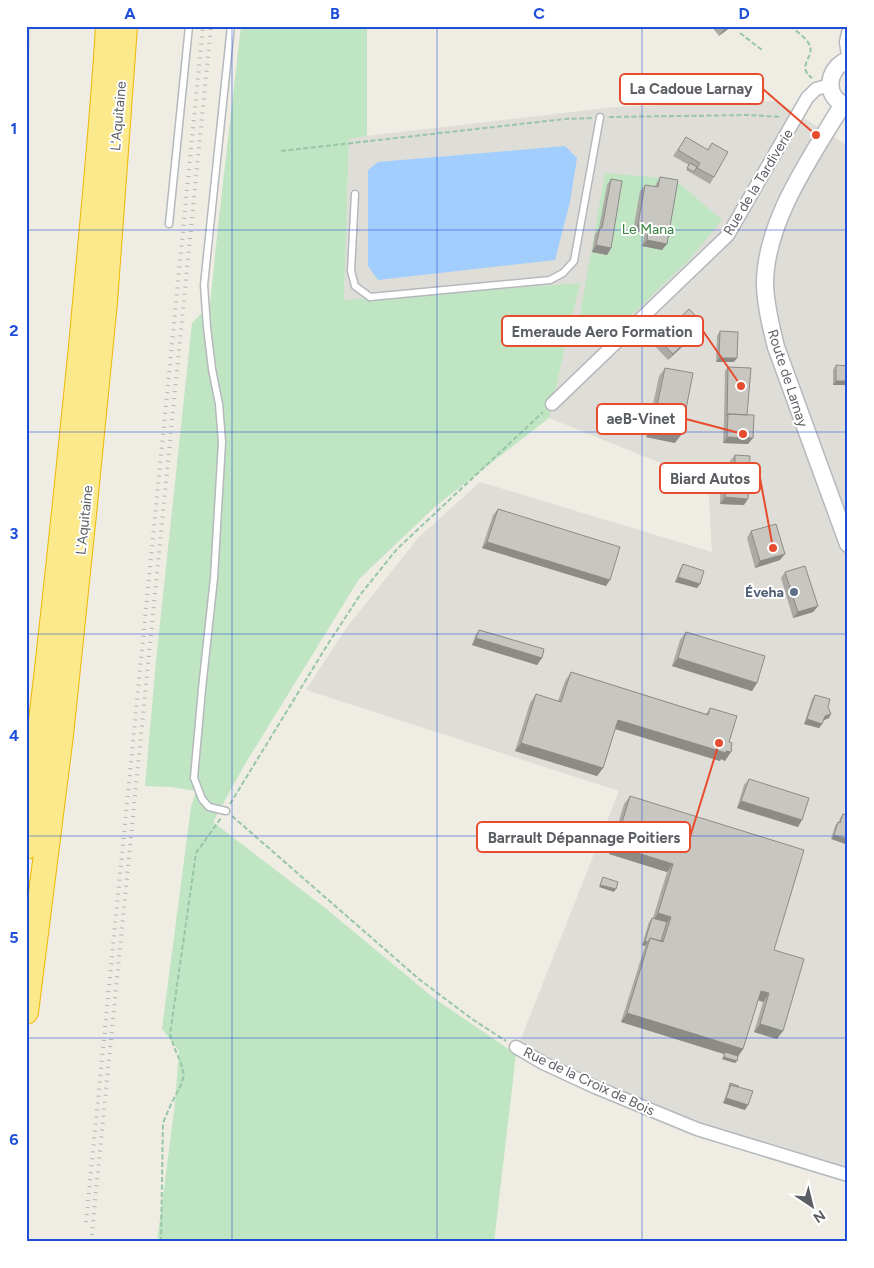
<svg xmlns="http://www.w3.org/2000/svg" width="874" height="1268" font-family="Figtree,sans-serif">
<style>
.industrial{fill:#dfddd7}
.green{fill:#bfe5c2}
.water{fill:#a2cefe}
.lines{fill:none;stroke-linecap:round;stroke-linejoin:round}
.service-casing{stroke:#b5b8bd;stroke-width:9}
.minor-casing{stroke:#b5b8bd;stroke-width:15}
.tertiary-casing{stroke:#b5b8bd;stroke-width:19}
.motorway-casing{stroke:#eeb802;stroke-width:26}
.path{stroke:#98c6a9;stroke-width:2;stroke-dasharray:5 2.5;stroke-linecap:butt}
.service{stroke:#fff;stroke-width:6}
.minor{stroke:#fff;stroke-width:12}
.tertiary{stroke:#fff;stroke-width:16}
.motorway{stroke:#fce98b;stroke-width:24}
.rail{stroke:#b4b5b5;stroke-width:4;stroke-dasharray:1 6;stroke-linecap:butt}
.wall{fill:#acaaa5}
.shaded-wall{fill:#8c8b86}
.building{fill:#c8c6c0;stroke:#8c8b86}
.grid{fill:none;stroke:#1d4ed8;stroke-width:1;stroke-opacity:0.55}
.service-dot{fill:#5c6f8a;stroke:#fff;stroke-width:2}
.labels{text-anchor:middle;stroke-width:4;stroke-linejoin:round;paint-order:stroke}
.street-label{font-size:14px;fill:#5b5e63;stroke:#fff}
.park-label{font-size:14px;fill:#34813f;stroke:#fff}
.service-label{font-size:14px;font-weight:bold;fill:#4e5e75;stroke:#fff;text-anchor:end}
.leader{fill:none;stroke:#e84c2e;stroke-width:2}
.callout-dot{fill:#e84c2e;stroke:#fff;stroke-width:2}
.callout{fill:#fff;stroke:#e84c2e;stroke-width:2}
.callout-label{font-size:15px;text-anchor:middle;font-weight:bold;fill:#5b5e63}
.neatline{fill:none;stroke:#1d4ed8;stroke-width:2}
.grid-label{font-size:16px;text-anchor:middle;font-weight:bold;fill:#1d4ed8}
</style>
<rect width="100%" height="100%" fill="#eeece3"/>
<path class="industrial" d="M26,26H31L26,111Z
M777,101L848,146V584H846L848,591V1170L709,1131L518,1046L619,791L306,690L347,627L419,537L480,482L712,552L708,482L549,418L580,283L344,300L349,138L614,107Z"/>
<path class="green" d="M241,26H367V136L349,139L344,300L580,283L549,418L437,505L359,579L245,764L213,822L324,907L435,999L516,1054L494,1242H157L175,1104L179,1051L162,1029L191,807L196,791L171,787L145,786L156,661L192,323L210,305L218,226Z
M605,173L674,179L722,220L690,259L599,346L576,338Z"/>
<path class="water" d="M565,146L577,158L570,202L555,260L378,280L368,266V170L378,162Z"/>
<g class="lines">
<g class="service-casing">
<path id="service" d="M355,194L351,271L355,286L370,297L550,280L563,273L574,261L600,117
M169,224L189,26
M226,811L209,807L202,799L194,778L202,689L214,578L222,442L219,404L212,369L207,327L204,285L231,26"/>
</g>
<g class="minor-casing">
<path id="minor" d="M848,33L846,42L848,55
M552,404L728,235L807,98L816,89L830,85
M516,1047L543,1063L595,1087L697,1129L848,1175"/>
</g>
<g class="tertiary-casing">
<path id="tertiary" d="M848,60C826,68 823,99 848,106
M843,104C811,157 764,223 765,286C766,307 771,327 776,347L848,544"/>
</g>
<g class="motorway-casing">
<path id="motorway" d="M26,847C47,677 65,507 82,336C91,233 102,130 108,26
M26,1012L61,735L84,514L105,302L125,26"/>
</g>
<path class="path" d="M790,26C796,31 807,38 810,46C814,58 796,66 812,78
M740,33L762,50
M609,117L749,115L781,117
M281,151L565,119L592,118
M230,804L326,647L360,595L397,549L543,412
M232,816L420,980L472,1019L506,1041
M161,1242L163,1123L171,1104L181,1085L184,1075L181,1063L174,1047L170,1034L196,853L221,818"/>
<use href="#service" class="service"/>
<use href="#minor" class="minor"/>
<use href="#tertiary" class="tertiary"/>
<use href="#motorway" class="motorway"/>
<path class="rail" d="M86,1222L203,26
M91,1242L211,26"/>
</g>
<path class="wall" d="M712,26H732L719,36L712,27Z
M686,137L707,150L712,143L714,177L710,184L686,170L689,165L673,156Z
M660,177L662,250L642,246L645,233L633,231L640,191L645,185L655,187L656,184Z
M611,179V248L607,255L592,252L595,234L599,228L607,185Z
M700,330L668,360L654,345L658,339Z
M720,331L734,362H716L717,336Z
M836,365L845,385H833V370Z
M728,367L747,415L748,444L723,443L724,420L725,371Z
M665,368L675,443L646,437L659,376Z
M735,455L744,505L720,504L721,469L726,463H730V461Z
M498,509L606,586L482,548L493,515Z
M751,531L780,560L755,568L747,538Z
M683,564L700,584L697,588L675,582L680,569Z
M785,572L818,606L813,612L793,618L781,578Z
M479,630L542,658L537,665L472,645L475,636Z
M686,632L757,683L752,691L672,666L680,640Z
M571,672L706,714L710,708L729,742L725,761L721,759L720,761L615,729L603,768L597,776L515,751L530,703L536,694L558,701L565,681Z
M815,695L829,718L823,720L822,724L819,728L804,724L812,699Z
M749,779L798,827L737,808L744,785Z
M630,796L774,950L777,1039L754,1032L763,1002L758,1000L743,1049L738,1056L735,1063L722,1059L724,1054L621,1022L645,946L642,945L649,922L652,918H653L667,872L609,854L624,804Z
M843,814L848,815L831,839L835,826L838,822H839L840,818Z
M730,1083L738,1087L745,1110L723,1103Z"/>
<path class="shaded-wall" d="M727,26H732L719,36L725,28Z
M638,224L649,226L645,233L633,231Z
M647,240L667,244L662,250L642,246Z
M596,245L611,248L607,255L592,252Z
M704,324L700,330L668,360L673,354Z
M719,358H737L734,362H716Z
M836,381H848V382L845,385H833Z
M652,429L681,435L675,443L646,437Z
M727,437L753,438L748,444L723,443Z
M725,497L748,499L744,505L720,504Z
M487,542L610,580L606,586L482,548Z
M785,554L780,560L755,568L760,561Z
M678,577L700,584L697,588L675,582Z
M818,606L813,612L793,618L798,612Z
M476,638L542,658L537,665L472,645Z
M678,658L757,683L752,691L672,666Z
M831,714L829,718L822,721L825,716Z
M807,719L822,724L819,728L804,724Z
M618,720L726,751L731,752L725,761L721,759L720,761L612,728Z
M521,743L603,768L597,776L515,751Z
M741,801L802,820L798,827L737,808Z
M834,835L848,839V845L831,839Z
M615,846L673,864L667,872L609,854Z
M600,885L616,889L614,892L599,887Z
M658,913L671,917L665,926L652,922Z
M645,941L648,942L645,946L642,945Z
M761,991L769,993L763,1002L755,999Z
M627,1013L743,1049L737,1058L725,1052L724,1054L621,1022Z
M760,1024L783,1031L777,1039L754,1032Z
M724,1057L737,1061L735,1063L722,1059Z
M726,1098L748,1105L745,1110L723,1103Z"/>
<path class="building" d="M686,137L708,150L712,143L728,152L714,177L697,168L700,163L678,150Z
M690,163L697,167L694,172L687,168Z
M660,177L678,180L667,244L647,240L649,226L638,224L645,185L658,187Z
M611,179L622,181L611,248L596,245L600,228H602Z
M689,309L704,324L673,354L658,339Z
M720,331L738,332L737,358H719Z
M836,365L848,366V381H836Z
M728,367L751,368L747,415L728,414L727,416Z
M665,368L693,373L681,435L652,429Z
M728,414L754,415L753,438L727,437Z
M735,455L750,456L748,499L725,497L726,463L735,464Z
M498,509L620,547L610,580L487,542Z
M776,524L785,554L760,561L751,531Z
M683,564L704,571L700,584L678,577Z
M805,566L818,606L798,612L785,572Z
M479,630L544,649L542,658L476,638Z
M686,632L765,656L757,683L678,658Z
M571,672L708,715L710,708L737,716L729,742L732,743L731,749H732L731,752L726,751V753L618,720L603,768L521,743L536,694L561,702Z
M815,695L830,699L828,707L831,714L825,716L822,724L807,719Z
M749,779L809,798L802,820L741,801Z
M630,796L804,850L774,950L804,959L783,1031L760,1024L769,993L761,991L743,1049L627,1013L650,938L663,942L671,917L658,913L673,864L615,846Z
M843,814L848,815V839L834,835L838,822L840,823Z
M603,877L618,882L616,889L600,885Z
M652,918L667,922L661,941L650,938L648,942L645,941Z
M725,1052L738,1056L737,1061L724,1057Z
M730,1083L739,1086L738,1087L731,1085L729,1087Z
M731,1085L753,1091L748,1105L726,1098Z"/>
<path class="grid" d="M232,26V1242M437,26V1242M642,26V1242M26,230H848M26,432H848M26,634H848M26,836H848M26,1038H848"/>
<circle class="service-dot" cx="794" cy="592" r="5"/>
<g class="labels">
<g class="street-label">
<text transform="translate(118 116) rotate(-85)" y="5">L'Aquitaine</text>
<text transform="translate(758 182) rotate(-59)" y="5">Rue de la Tardiverie</text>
<text transform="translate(788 378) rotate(72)" y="5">Route de Larnay</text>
<text transform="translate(84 520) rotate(-84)" y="5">L'Aquitaine</text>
<text transform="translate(589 1081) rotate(25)" y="5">Rue de la Croix de Bois</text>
</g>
<g class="park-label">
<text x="648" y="234">Le Mana</text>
</g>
<g class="service-label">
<text x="784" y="597">Éveha</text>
</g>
</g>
<path class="leader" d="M816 135L763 89M741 386L703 331M743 434L686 419M773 548L760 478M719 743L690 837"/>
<g class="callout-dot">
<circle cx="816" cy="135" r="5"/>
<circle cx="741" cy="386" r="5"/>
<circle cx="743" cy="434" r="5"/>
<circle cx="773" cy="548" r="5"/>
<circle cx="719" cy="743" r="5"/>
</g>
<g class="callout">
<rect x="620" y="74" width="143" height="30" rx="5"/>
<rect x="502" y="316" width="201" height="30" rx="5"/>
<rect x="597" y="404" width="89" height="30" rx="5"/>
<rect x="660" y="463" width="100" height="30" rx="5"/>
<rect x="477" y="822" width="213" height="30" rx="5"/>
</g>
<g class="callout-label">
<text x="691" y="94">La Cadoue Larnay</text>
<text x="602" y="337">Emeraude Aero Formation</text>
<text x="641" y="424">aeB-Vinet</text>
<text x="710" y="484">Biard Autos</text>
<text x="584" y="843">Barrault Dépannage Poitiers</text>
</g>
<rect width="874" height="1268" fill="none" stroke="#ffffff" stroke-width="55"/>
<g transform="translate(812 1206) rotate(145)" stroke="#ffffff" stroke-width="4" paint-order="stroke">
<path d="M0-4L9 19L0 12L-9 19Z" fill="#5b5e63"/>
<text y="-8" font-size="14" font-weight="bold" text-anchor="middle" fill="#5b5e63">N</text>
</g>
<rect x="28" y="28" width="818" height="1212" class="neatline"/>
<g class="grid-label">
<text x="130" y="19">A</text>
<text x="335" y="19">B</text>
<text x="539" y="19">C</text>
<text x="744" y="19">D</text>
<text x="14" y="134">1</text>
<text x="14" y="336">2</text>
<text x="14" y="539">3</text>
<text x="14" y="741">4</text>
<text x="14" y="943">5</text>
<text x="14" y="1145">6</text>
</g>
</svg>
